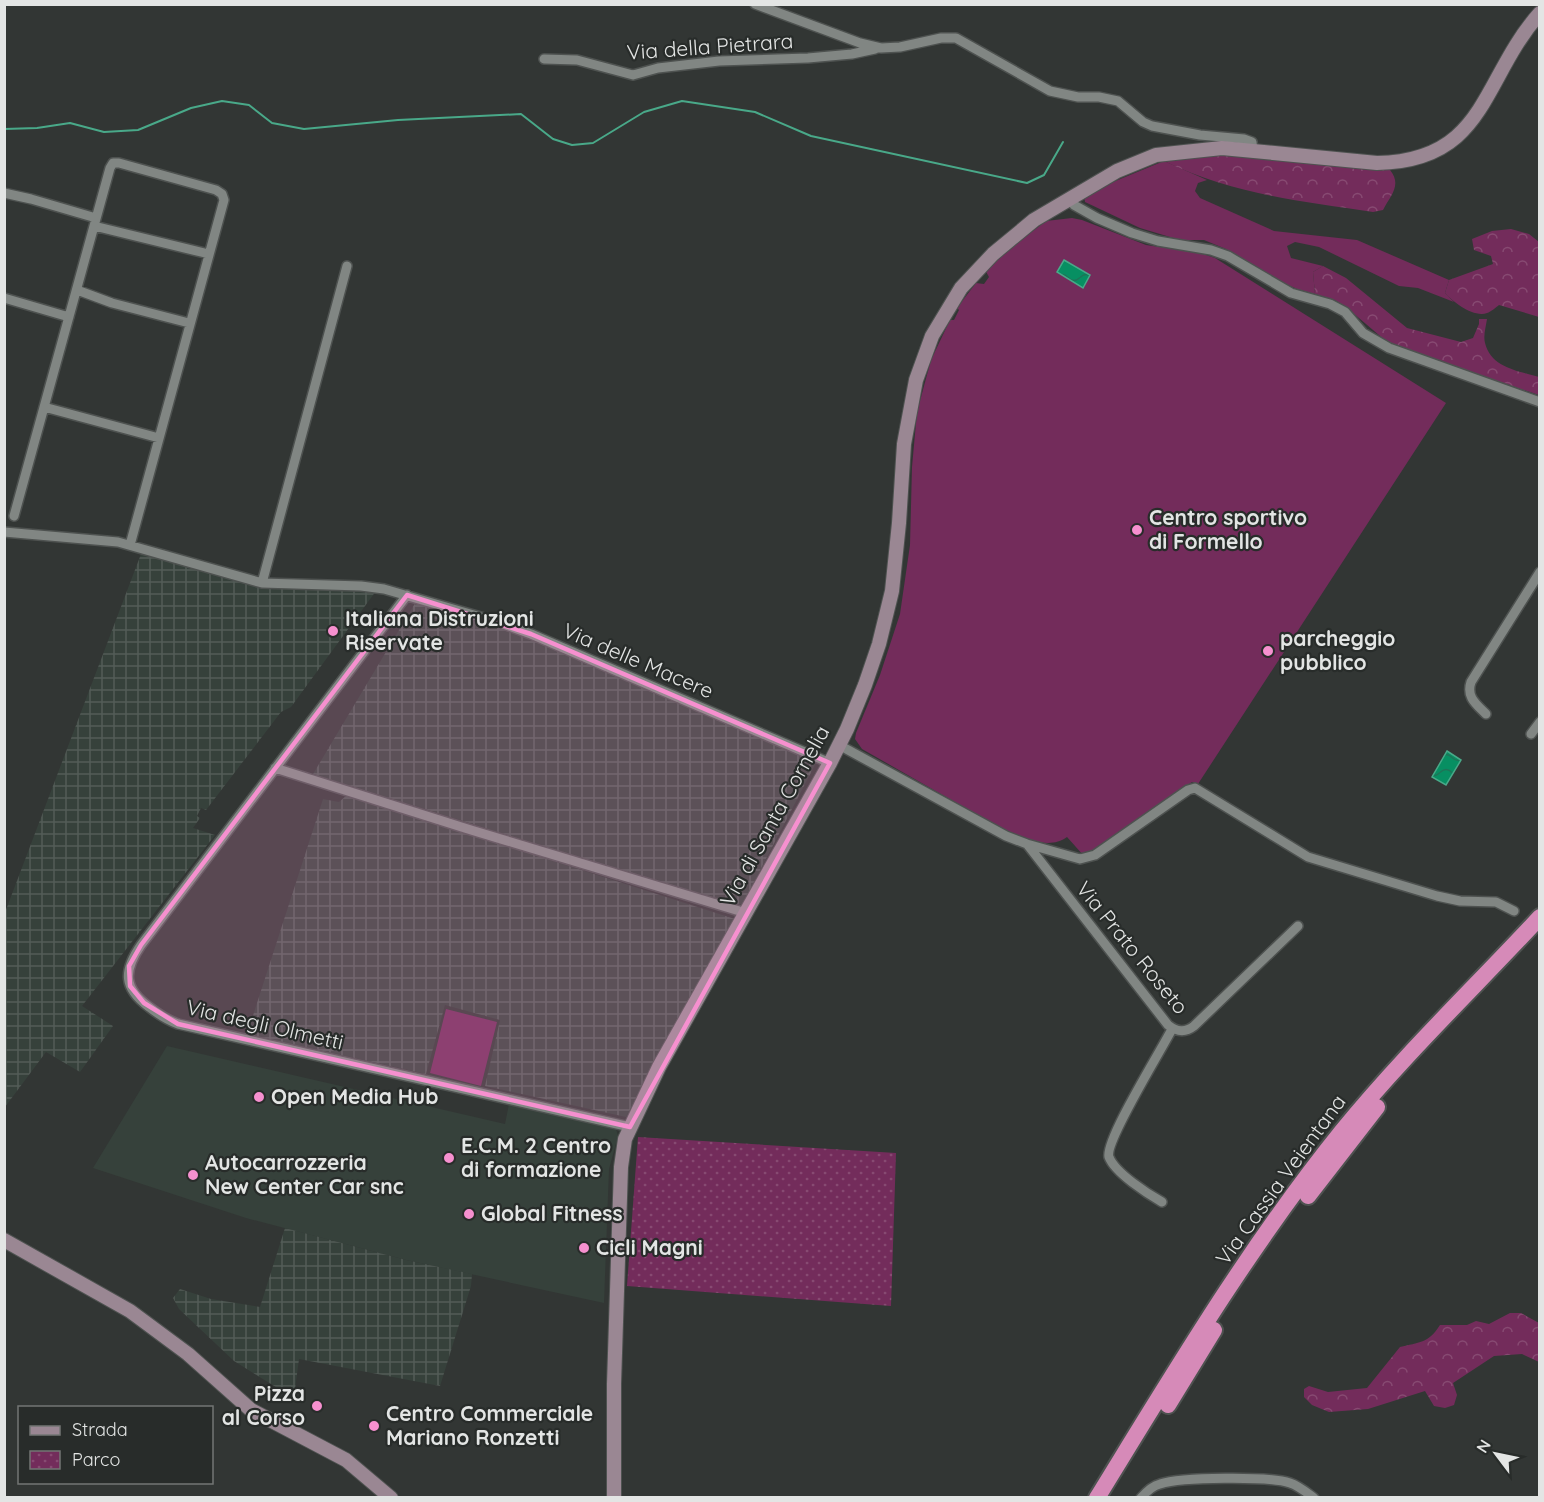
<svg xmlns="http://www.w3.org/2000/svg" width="1544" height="1502" font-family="Quicksand,sans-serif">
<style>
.built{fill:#36413b}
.industrial{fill:url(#industrial-grid)}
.green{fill:#732c5b}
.forest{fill:url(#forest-crowns)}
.park{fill:url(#park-dots)}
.water{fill:url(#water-waves);stroke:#49a989;stroke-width:1.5}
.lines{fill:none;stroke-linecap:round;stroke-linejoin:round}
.stream{stroke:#49a989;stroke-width:2}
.street-casing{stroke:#4e5250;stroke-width:12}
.secondary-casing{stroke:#4e5250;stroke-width:16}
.highway-casing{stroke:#4e5250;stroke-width:20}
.street{stroke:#818683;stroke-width:9}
.secondary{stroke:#9a8793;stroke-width:14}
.highway{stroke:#d68ab8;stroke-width:16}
.marked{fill:#f690cf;fill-opacity:0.2;stroke:#f690cf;stroke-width:4.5;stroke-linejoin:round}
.poi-dot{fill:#f690cf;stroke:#282c2a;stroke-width:2}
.labels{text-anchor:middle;stroke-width:4.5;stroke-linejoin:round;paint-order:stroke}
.street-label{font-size:21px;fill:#e3e5e4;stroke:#282c2a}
.poi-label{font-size:21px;font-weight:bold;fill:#e3e5e4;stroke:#282c2a;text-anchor:start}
</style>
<defs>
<pattern id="industrial-grid" width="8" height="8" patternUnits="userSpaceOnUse" patternTransform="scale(1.5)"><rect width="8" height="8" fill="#36413b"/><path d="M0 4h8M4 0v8" fill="none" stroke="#535c57"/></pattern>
<pattern id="forest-crowns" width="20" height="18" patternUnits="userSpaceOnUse" patternTransform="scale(1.5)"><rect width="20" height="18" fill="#732c5b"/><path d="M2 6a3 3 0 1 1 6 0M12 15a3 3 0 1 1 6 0" fill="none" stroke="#874a72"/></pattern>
<pattern id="park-dots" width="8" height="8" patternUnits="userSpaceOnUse" patternTransform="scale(1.5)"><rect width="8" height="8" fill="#732c5b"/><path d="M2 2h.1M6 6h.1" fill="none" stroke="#874a72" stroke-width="1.8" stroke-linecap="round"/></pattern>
<pattern id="water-waves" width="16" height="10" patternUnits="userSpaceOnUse" patternTransform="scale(1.5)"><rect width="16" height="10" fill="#078f62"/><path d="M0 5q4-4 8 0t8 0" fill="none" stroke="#1c7558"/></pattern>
</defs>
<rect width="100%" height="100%" fill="#323634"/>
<path class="built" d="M167,1046L505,1124L509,1104L616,1129L618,1136L609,1169L604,1303L406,1260L246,1218L93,1168Z"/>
<path class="industrial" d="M149,553L256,585L376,591L291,707L281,712L206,810L201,808L197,816L200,818L193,828L215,835L82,1006L113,1026L80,1072L46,1052L5,1107L4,915L141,554Z
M417,600L518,632L816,763L742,905L670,886L313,774Z
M347,795L735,919L626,1117L485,1086L500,1020L445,1005L426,1074L247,1034L323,799L339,802Z
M285,1228L406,1260L472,1274L471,1286L440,1386L299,1359L295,1389L292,1397L234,1361L179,1309L173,1298L180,1289L211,1299L260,1307Z"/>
<path class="green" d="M1164,161L1207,180L1198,183L1195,191L1200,198L1274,231L1357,240L1449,280L1445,293L1454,302L1418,288L1399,286L1319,247L1295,242L1287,246L1291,258L1323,266L1313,272L1315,294L1297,289L1273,278L1226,249L1204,240H1180L1140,228L1085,202L1084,194Z
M1072,218L1082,220L1146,245L1200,253L1215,258L1446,403L1198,784L1192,782L1084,856L1067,837C1047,852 1018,835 997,826L862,749L855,739L856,733L880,675L900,614L910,545L912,467L917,412L931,360L950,320H954L959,310L957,308L976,283L984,284L989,277L984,268L1046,221Z
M446,1009L497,1022L481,1086L430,1073Z"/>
<path class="forest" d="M1206,154L1278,158L1390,170C1402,185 1391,195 1383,210L1373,212C1299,201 1232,194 1164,161Z
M1511,229L1529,234L1539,242V317L1499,305C1496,307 1491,312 1487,313C1474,318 1453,302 1445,293L1449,280L1493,264L1491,256L1474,250L1472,239L1492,231Z
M1323,266L1346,278L1407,328L1461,342L1473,338L1479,324V319H1487C1486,326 1483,336 1485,343C1491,368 1519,371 1539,377V395L1393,347L1346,307L1335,300L1315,294L1313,272Z
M1510,1313H1521L1539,1323V1362L1522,1354L1494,1356L1453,1383L1457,1395L1454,1405L1445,1408L1434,1406L1425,1391L1368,1409L1329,1412L1312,1405L1304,1397V1389L1309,1386L1328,1392L1367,1388L1400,1347C1419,1342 1428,1344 1440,1325H1467L1476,1321L1489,1324Z"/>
<path class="park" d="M638,1137L896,1153L891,1306L627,1286Z"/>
<path class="water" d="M1064,260L1090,275L1083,288L1057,272Z
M1447,751L1461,760L1446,785L1432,777Z"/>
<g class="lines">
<path class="stream" d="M4,129L37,128L70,123L104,132L138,130L191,108L222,101L249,105L272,123L304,129L398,120L521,114L553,139L572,145L593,143L644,112L682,101L755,112L811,136L1027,183L1044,175L1063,142"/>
<g class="street-casing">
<path id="street" d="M755,4L860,43L881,48L900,47L941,38H956L1050,91L1078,97H1099L1118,101L1143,122L1152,126L1200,135L1244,139L1252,142L1253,151
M544,59L577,60L633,75L658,68L719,61L808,58L852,54L875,49
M4,193L31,199L96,218
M1070,198L1074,205L1097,218L1132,233L1158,241L1211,250L1228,256L1291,293L1330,304L1345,312L1363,333L1389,348L1540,402
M94,226L209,254
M77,290L112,303L189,323
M4,298L69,317
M44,407L159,438
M14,516L110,168L113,163H119L216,190L222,194L224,200L130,545
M4,532L118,542L262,583L361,586L384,589L498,622L531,634L830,763
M262,583L347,266
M407,595L141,945C123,971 123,988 149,1007C158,1014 167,1020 178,1024L630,1127
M1486,714C1476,704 1466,697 1471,682L1540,572
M1531,734L1540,722
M839,745L1006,836L1027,844L1080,859L1095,855L1188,790L1195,788L1308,857L1437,896L1460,901L1496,902L1514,911
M275,768L471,830L746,913
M1027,844L1168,1025C1177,1032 1185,1033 1194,1026L1298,926
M1162,1202C1148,1194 1115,1173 1109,1157C1104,1142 1162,1049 1172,1029
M1141,1498C1146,1492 1152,1486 1160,1484C1181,1477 1269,1476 1290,1483C1299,1486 1306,1492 1314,1498"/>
</g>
<g class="secondary-casing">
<path id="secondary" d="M4,1240L130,1311L188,1354L251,1410L346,1460L391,1498
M614,1498V1384L621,1167L625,1139L659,1067L830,763L847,729L865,685L879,644L892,591L899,523L904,444L916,380L932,336L961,288L993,254L1034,220L1117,171L1156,155L1222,148L1377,163C1487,161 1481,79 1540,13"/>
</g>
<g class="highway-casing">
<path id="highway" d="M1308,1196L1377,1107
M1168,1405L1214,1330
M1097,1498C1174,1373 1250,1245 1342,1131C1403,1056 1474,988 1540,917"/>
</g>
<use href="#street" class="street"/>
<use href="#secondary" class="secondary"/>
<use href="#highway" class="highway"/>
</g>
<path class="marked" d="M407,595L531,634L830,763L630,1127L178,1024L144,1003L130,986L129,966L141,945Z"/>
<g class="poi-dot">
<circle cx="1137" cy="530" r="6"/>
<circle cx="333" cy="631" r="6"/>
<circle cx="1268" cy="651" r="6"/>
<circle cx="259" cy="1097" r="6"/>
<circle cx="449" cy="1158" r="6"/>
<circle cx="193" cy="1175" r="6"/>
<circle cx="469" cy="1214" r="6"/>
<circle cx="584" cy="1248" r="6"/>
<circle cx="317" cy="1406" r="6"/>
<circle cx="374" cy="1426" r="6"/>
</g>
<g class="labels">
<g class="street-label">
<text transform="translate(710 47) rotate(-4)" y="7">Via della Pietrara</text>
<text transform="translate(638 661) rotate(23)" y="7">Via delle Macere</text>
<text transform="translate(775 816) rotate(-61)" y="7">Via di Santa Cornelia</text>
<text transform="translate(1132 948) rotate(51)" y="7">Via Prato Roseto</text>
<text transform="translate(265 1025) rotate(13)" y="7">Via degli Olmetti</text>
<text transform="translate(1281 1180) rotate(-54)" y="7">Via Cassia Veientana</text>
</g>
<g class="poi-label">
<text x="1149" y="525">Centro sportivo<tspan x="1149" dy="24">di Formello</tspan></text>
<text x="345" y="626">Italiana Distruzioni<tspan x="345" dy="24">Riservate</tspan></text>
<text x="1280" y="646">parcheggio<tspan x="1280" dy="24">pubblico</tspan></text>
<text x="271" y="1104">Open Media Hub</text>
<text x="461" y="1153">E.C.M. 2 Centro<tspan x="461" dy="24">di formazione</tspan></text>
<text x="205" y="1170">Autocarrozzeria<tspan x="205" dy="24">New Center Car snc</tspan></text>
<text x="481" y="1221">Global Fitness</text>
<text x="596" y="1255">Cicli Magni</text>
<text x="305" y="1401" text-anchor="end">Pizza<tspan x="305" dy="24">al Corso</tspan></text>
<text x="386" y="1421">Centro Commerciale<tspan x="386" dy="24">Mariano Ronzetti</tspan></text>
</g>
</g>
<rect width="1544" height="1502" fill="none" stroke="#e3e5e4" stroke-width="12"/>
<rect x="18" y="1406" width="195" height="78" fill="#282c2a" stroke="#737674" stroke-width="1.5"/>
<rect x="30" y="1426" width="30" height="9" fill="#9a8793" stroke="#737674" stroke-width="1.5"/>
<text x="72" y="1436" font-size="18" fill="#e3e5e4">Strada</text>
<rect x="30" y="1451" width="30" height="18" fill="url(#park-dots)" stroke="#737674" stroke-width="1.5"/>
<text x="72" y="1466" font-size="18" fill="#e3e5e4">Parco</text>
<g transform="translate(1496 1454) rotate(302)" stroke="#282c2a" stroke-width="4.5" paint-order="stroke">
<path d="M0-4.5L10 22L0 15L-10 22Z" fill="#e3e5e4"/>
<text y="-9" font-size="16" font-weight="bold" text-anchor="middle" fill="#e3e5e4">N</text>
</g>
</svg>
